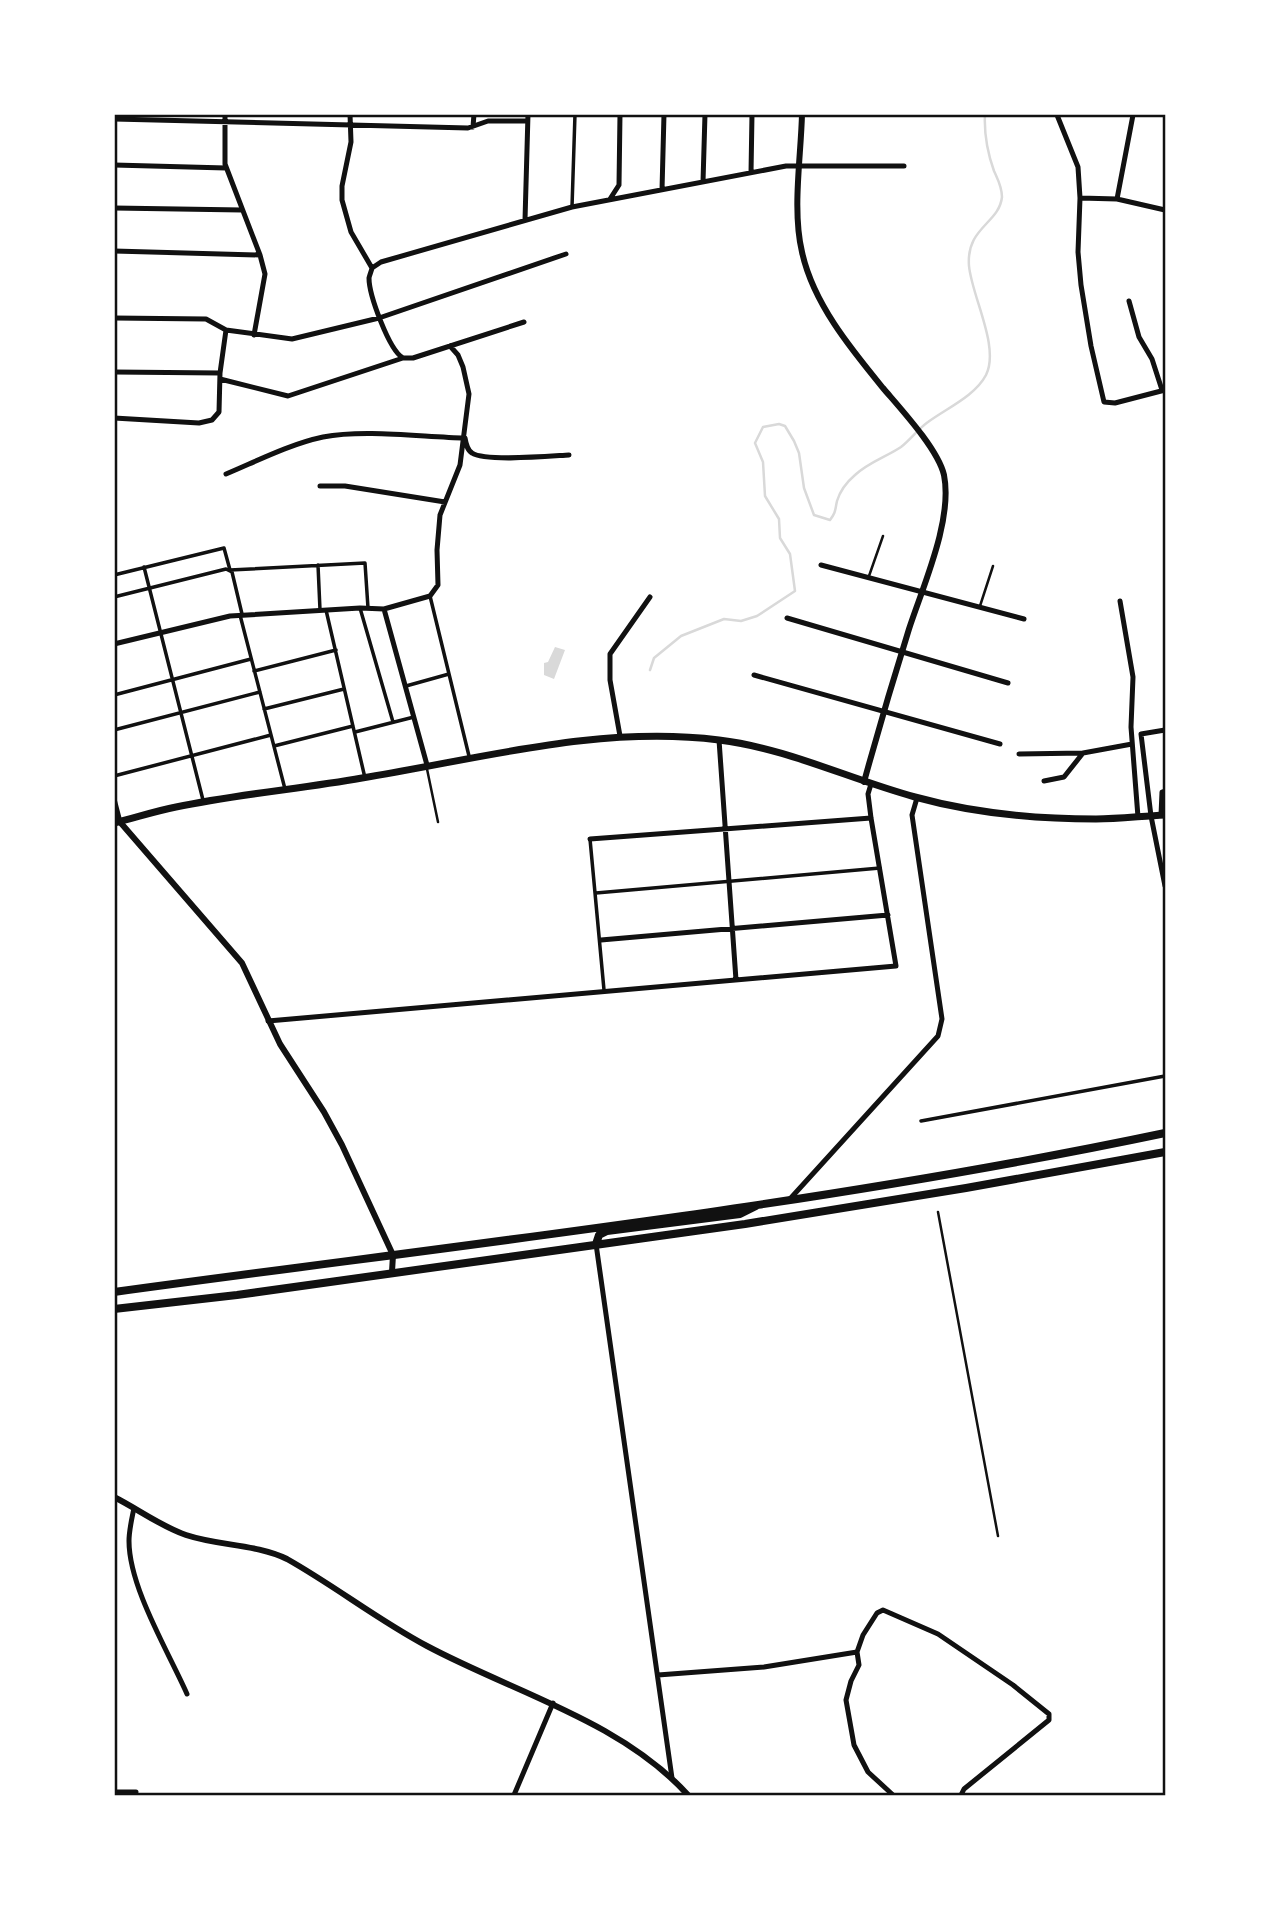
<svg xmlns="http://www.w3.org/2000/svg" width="1279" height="1909" font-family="Raleway,sans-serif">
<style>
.water{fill:#d9d9d9}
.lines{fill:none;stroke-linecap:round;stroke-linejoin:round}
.stream{stroke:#d9d9d9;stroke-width:2.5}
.service{stroke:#111;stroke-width:2.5}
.pedestrian{stroke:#111;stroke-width:3.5}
.minor{stroke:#111;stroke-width:5}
.tertiary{stroke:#111;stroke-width:6}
.secondary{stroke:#111;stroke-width:7}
.trunk{stroke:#111;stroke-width:8}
.neatline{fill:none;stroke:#111;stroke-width:2.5}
</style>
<rect width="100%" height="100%" fill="#fff"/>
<path class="water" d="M555,647L565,650L554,679L544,675V663L548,662Z"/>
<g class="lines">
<path class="stream" d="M650,670L654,658L681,636L724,619L741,621L757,616L795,591L790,554L780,538L779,519L765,496L763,462L755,443L763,427L779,424L785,426L794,441L799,453L804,488L814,515L830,520C836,512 835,510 837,501C840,491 848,481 855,475C869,462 886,457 901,447C911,439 918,429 928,422C947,408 975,396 986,375C1000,347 972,297 969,266C966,227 999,224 1002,197C1002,187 998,180 994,171C988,154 984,132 985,114"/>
<path class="service" d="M869,576L883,536
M980,606L993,566
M427,769L438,822
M938,1212L998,1536"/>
<path class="pedestrian" d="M572,207L575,114
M318,565L320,610
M144,567L203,800
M114,575L224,548L230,570L365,563L368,608
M430,596L469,756
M114,597L226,569L232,572L242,614
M360,608L393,722
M326,610L365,778
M240,615L285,789
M254,671L336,650
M406,686L449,674
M114,695L251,659
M264,709L344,689
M114,730L260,692
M355,732L414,717
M274,746L353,726
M114,776L271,735
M590,839L604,990
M596,893L880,868
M921,1121L1165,1076"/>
<path class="minor" d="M225,114V164L260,255L265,274L254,335
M350,114L351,142L342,186V200L351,232L372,268C372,269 369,277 369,278C369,295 389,350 403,358
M1057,115L1078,167L1080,198L1078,252L1081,285L1091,346L1104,402L1115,403L1165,390
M114,119L468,128L488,121H527
M473,127L474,114
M114,165L226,168
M751,173L752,114
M703,182L705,114
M662,190L664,114
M1080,198L1117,199L1165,210
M610,199L619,185L620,114
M1117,199L1133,115
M114,208L242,210
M525,220L528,114
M114,251L260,255
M372,268L381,262L572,207L786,166H904
M1129,301L1139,337L1152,359L1162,390
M114,318L206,319L226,330L292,339L379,318L566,254
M114,372L220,373
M220,379L288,396L403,358H413L524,322
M114,418L199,423L212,420L219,412L220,373L226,330
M226,474C257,461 290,444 323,437C364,429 422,437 465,438C466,444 467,450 472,453C485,462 551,456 569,455
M320,486H345L445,502
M821,565L1024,619
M1120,601L1133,677L1131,727L1138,817
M384,609L427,765
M787,618L1008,683
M114,644L230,616L360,608L384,609L430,596L438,585L437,550L440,515L460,465L469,394L463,367L458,355L450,346
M754,675L1000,744
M1165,730L1141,734L1151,816L1165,886
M620,736L610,680V654L650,597
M719,740L736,980
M1019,754L1083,753
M1044,781L1064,777L1083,753L1132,744
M114,799L120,822
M1161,815L1162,792L1165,791
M590,839L871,818
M601,940L888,915
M268,1021L896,966L871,818L868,794L871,784
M789,1200L938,1036L942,1019L912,815L917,798
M596,1244L672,1778
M134,1508C132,1518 129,1530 129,1541C129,1587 168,1651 187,1694
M658,1675L764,1667L857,1652
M114,1792H136
M514,1795L553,1703
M893,1795L868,1772L854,1745L846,1700L851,1681L859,1665L857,1652L863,1635L877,1613L883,1610L938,1634L1013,1685L1049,1714V1720L964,1789L961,1795"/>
<path class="tertiary" d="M802,114C801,157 792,210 802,252C813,303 851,349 883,388C900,408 938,449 944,475C953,520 923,586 909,629C893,680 878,731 864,782
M120,822L242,963L280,1044L324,1112L342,1145L393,1255L392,1272
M114,1497C138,1509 160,1526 186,1535C219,1546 256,1544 287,1559C335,1586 378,1620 427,1646C513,1692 621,1721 688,1795"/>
<path class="secondary" d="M114,823C135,818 155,811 176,807C238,794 300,789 362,778C480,759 598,725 719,740C786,748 849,779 915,797C973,813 1035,819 1096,819C1119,819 1142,816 1165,815"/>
<path class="trunk" d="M596,1244L599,1235L607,1231L740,1214L756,1206
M114,1292C465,1244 818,1206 1165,1133
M114,1309L237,1295L745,1224L966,1188L1165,1152"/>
</g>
<rect width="1279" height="1909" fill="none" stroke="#ffffff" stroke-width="231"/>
<rect x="116" y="116" width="1048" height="1678" class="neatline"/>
</svg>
